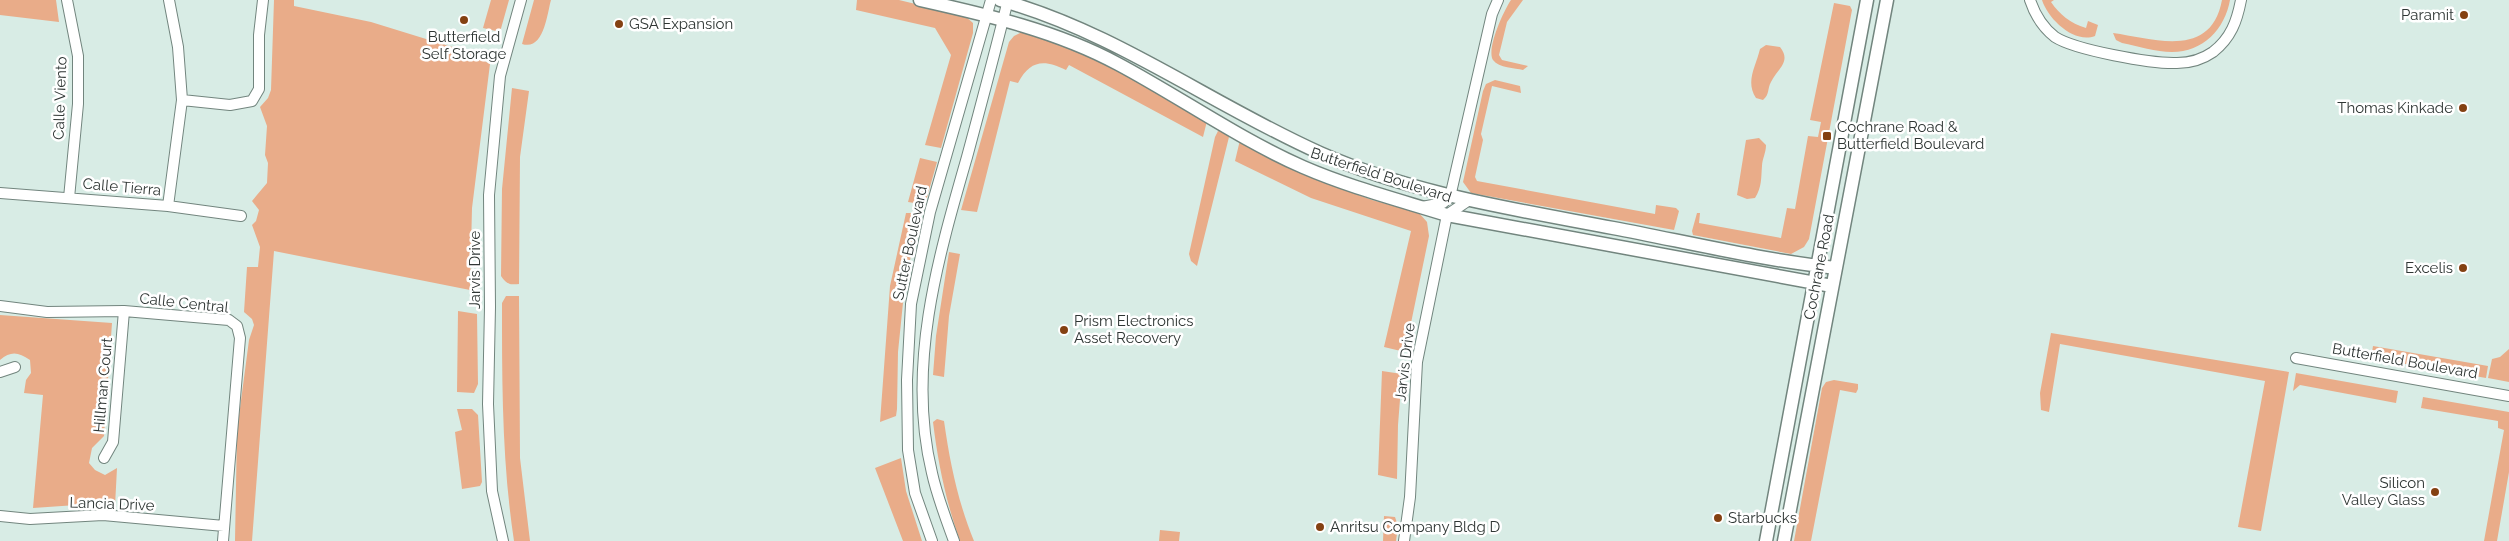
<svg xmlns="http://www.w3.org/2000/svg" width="2509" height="541" font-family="Raleway,sans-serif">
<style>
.green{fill:#e9ac89}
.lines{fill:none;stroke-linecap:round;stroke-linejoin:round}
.minor-casing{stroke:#72857e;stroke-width:12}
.major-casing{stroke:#72857e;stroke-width:15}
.minor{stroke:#fff;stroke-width:10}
.major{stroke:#fff;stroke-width:12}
.poi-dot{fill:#844112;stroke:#fff;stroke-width:2}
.labels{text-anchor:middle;stroke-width:5;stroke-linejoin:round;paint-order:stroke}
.poi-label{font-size:15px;fill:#2f3634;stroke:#fff;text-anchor:start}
.street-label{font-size:15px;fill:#2f3634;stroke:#fff}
</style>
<rect width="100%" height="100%" fill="#d8ece5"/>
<path class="green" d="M0,0H56L59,22L0,15Z
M274,0H294V6L371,22L439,43L466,51L490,64L472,208L470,290L274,251L252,541H235L237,431L249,340L254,325L252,319L244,312L247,267H258L260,247L252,225L256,221L259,210L252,201L267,183L268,163L265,155L267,126L260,107L268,98L271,90Z
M491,0H509L500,32L483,28Z
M534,0H551C547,14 544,51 522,44Z
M857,0H899L965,16L973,23V33L941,148L925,145L951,55L935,28L856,10Z
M1511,0H1523L1507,22L1499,55L1502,60L1528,66L1523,70C1515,68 1499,68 1493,60C1486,49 1504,10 1511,0Z
M2042,0H2054L2051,2C2060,15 2070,23 2086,28L2088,21L2098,25L2095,36C2074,44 2048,19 2042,0Z
M2222,0H2230C2225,29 2203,52 2172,52C2156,52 2138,46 2122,43L2116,40L2113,33C2155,39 2211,59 2222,0Z
M1834,3L1850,6L1852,10L1809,239L1804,247L1791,254L1693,235L1692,231L1697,213H1700L1699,223L1781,238L1787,208L1795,209L1808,136L1818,137L1821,122L1810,120Z
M1022,32C1086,46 1150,88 1207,121L1203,137L1069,65L1066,70C1044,59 1030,60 1018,83L1010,81L977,212L961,210L1009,42L1014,36Z
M1766,45L1780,47C1792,62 1777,69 1771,82C1767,89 1770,94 1763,100L1756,98C1745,82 1756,66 1760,49Z
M1495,80L1520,86L1521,93L1492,86L1481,134L1483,140L1475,177L1477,181L1655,214L1656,205L1676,208L1679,211L1674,230L1471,193L1463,182L1483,91L1486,84Z
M512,88L529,91L520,157L519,284C510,285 506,284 501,276L502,189Z
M1218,131L1226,132L1229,137L1197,266L1191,261L1189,254L1215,137Z
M1759,138L1766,145C1766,153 1762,159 1762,166C1761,178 1762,187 1755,198L1747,199L1737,195L1746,140Z
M1240,140L1329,184L1372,200L1419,213L1427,222L1429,236L1405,352L1384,347L1411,231L1311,198L1235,161Z
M920,158L937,162L926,201L921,204L908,202Z
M906,213H913L919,219L905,283L898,352L897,409L896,416L880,422L890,286Z
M949,252L960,254L949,316L944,377L933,375L936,336Z
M506,296H519L520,458L530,541H514C502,462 502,383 502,303Z
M458,311L477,314L478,384L474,393L457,392Z
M0,315L112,323L104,436L92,448L89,463L95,470L105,475L117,468L115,506L91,504L33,508L43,395L24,393L26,380L31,373L30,360C18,352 11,351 0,360Z
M2051,333L2289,372L2261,531L2238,527L2265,381L2060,344L2049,412L2041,410L2040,393Z
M2373,346L2488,366L2486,378L2371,358Z
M2509,349V382L2488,378L2492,359L2500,357Z
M1382,371L1402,374L1398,425L1397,479L1378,475Z
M2296,373L2398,391L2396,403L2300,385L2293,391Z
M1834,380L1858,384V389L1856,393L1840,390L1811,541H1794L1822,388L1826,382Z
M2423,397L2509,412V472L2497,541H2484L2504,430L2498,428V421L2421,408Z
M457,409H472L478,415L482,482L480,486L462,489L455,432L462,430Z
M937,419L944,421C950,463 958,502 974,541H960C946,502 938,463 933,422Z
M901,458L906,491L922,541H903L875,468Z
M1384,516L1395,517L1398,526L1396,541H1383Z
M1160,530L1180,532L1179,541H1159Z"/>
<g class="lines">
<g class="minor-casing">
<path id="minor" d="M67,0L78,56V104L69,198
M2030,0C2035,15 2042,27 2055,37C2075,50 2152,64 2177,63C2189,63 2203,59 2213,52C2231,38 2237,21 2241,0
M182,100L230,105L252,101L259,89V35L263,0
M0,193L168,206L241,216
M168,206L182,100L178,47L169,0
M1422,207L1443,203L1450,197L1492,14L1498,0
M0,306L47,312L124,311L229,320L237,326L240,338L223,541
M2296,358L2509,396
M0,372L15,367
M104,458L113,442L124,311
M0,516L30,519L103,515L224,526
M503,541L492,491L488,404L490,307L489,195L500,76L521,0
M932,541L915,493L908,450L907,380L911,304L930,212L991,0
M954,541C946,519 937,496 932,473C906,367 938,258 967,157C981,105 995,52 1008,0
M1404,541L1410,497L1417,362L1447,215L1469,200"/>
</g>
<g class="major-casing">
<path id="major" d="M920,0C987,15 1057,31 1118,64C1180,97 1239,139 1303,167C1349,187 1399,200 1447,215L1832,286
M1000,0C1116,32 1212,105 1320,153C1413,194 1514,209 1613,228C1687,242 1761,260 1836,268
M1766,541L1867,0
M1784,541L1887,0"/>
</g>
<use href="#minor" class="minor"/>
<use href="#major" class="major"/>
</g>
<g class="poi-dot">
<circle cx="2464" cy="15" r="5"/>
<circle cx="464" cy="20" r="5"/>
<circle cx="619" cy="24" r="5"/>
<circle cx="2463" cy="108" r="5"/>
<rect x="1822" y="131" width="10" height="10" rx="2.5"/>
<circle cx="2463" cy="268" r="5"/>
<circle cx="1064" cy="330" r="5"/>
<circle cx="2435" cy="492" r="5"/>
<circle cx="1718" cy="518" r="5"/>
<circle cx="1320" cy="527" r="5"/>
</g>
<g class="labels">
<g class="poi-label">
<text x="2454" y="20" text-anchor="end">Paramit</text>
<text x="629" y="29">GSA Expansion</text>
<text x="464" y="42" text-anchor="middle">Butterfield<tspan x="464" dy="17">Self Storage</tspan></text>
<text x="2453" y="113" text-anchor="end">Thomas Kinkade</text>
<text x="1837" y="132">Cochrane Road &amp;<tspan x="1837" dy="17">Butterfield Boulevard</tspan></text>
<text x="2453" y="273" text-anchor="end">Excelis</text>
<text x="1074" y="326">Prism Electronics<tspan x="1074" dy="17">Asset Recovery</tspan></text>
<text x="2425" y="488" text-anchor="end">Silicon<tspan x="2425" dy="17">Valley Glass</tspan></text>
<text x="1728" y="523">Starbucks</text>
<text x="1330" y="532">Anritsu Company Bldg D</text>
</g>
<g class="street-label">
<text transform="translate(60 98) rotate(-88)" y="5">Calle Viento</text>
<text transform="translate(1381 175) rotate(18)" y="5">Butterfield Boulevard</text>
<text transform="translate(122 187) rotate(5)" y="5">Calle Tierra</text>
<text transform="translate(910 243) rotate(-78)" y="5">Sutter Boulevard</text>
<text transform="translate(1819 267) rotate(-79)" y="5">Cochrane Road</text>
<text transform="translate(475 270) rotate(-90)" y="5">Jarvis Drive</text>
<text transform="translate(184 303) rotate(6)" y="5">Calle Central</text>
<text transform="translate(2405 361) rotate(10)" y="5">Butterfield Boulevard</text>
<text transform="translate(1405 362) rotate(-83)" y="5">Jarvis Drive</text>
<text transform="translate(103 385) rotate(-85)" y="5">Hillman Court</text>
<text transform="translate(112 504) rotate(2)" y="5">Lancia Drive</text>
</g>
</g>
</svg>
